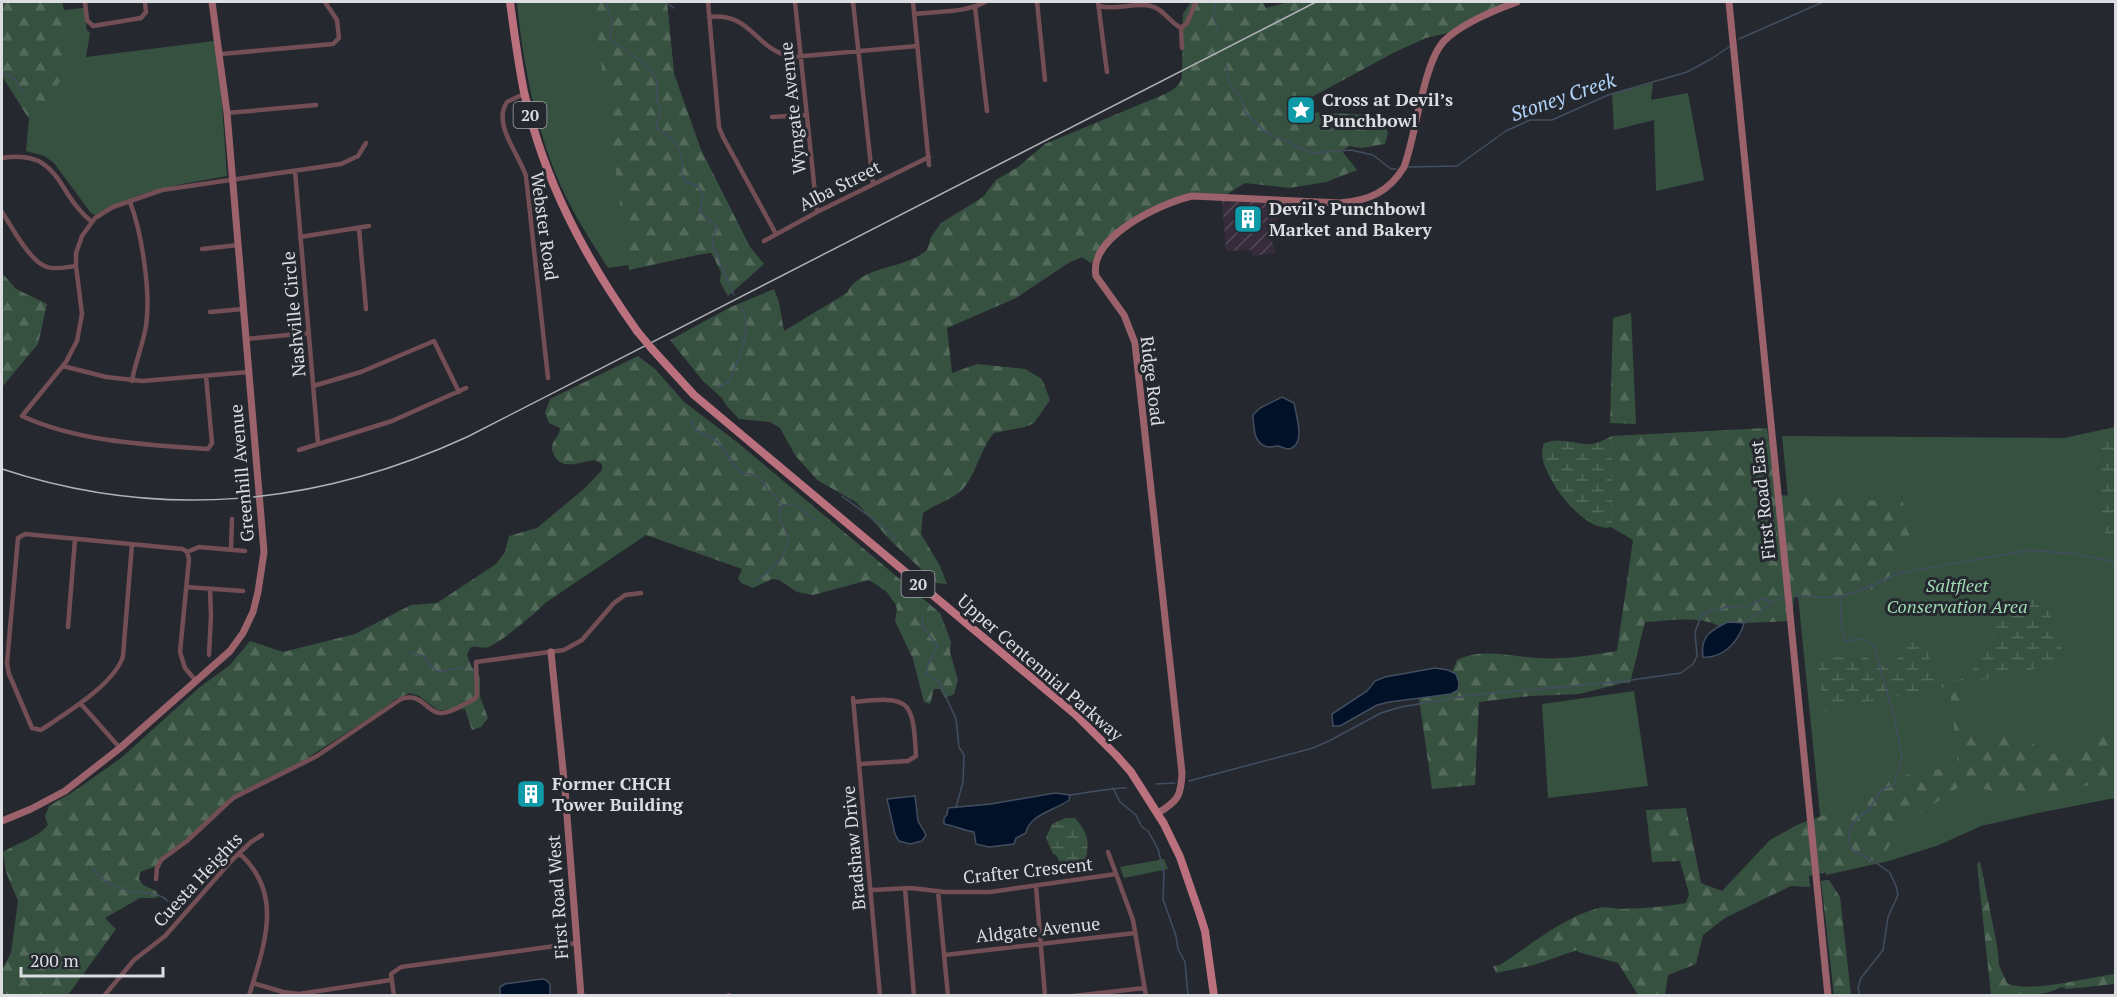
<svg xmlns="http://www.w3.org/2000/svg" width="2117" height="997" font-family="'PT Serif',serif">
<style>
.industrial{fill:url(#industrial-furrows)}
.green{fill:#375140}
.forest{fill:url(#forest-firs)}
.wetland{fill:url(#wetland-marsh)}
.water{fill:#011127;stroke:#424e5f;stroke-width:1.5}
.lines{fill:none;stroke-linecap:round;stroke-linejoin:round}
.stream{stroke:#424e5f;stroke-width:1.5}
.street{stroke:#734e54;stroke-width:4.5}
.secondary{stroke:#9c626b;stroke-width:7}
.primary{stroke:#bb717d;stroke-width:8}
.rail{stroke:#afb1b6;stroke-width:1.5}
.primary-bridge{stroke:#bb717d;stroke-width:8}
.labels{text-anchor:middle;stroke-width:6;stroke-linejoin:round;paint-order:stroke}
.shield{fill:#25292f;stroke:#a4a7ac;stroke-width:1.5}
.shield-label{font-size:16px;font-weight:bold;fill:#dbdde1}
.poi-label{font-size:18px;font-weight:bold;fill:#dbdde1;stroke:#25292f;text-anchor:start}
.street-label{font-size:18px;fill:#dbdde1;stroke:#25292f}
.park-label{font-size:18px;font-style:italic;fill:#9ed9b1;stroke:#25292f}
.water-label{font-size:20px;font-style:italic;fill:#b4d5fc;stroke:#25292f}
</style>
<defs>
<pattern id="industrial-furrows" width="10" height="10" patternUnits="userSpaceOnUse" patternTransform="scale(1.5)"><rect width="10" height="10" fill="#362c3b"/><path d="M-1 1l2-2M0 10L10 0M9 11l2-2" fill="none" stroke="#524a57"/></pattern>
<pattern id="forest-firs" width="22" height="20" patternUnits="userSpaceOnUse" patternTransform="scale(1.5)"><rect width="22" height="20" fill="#375140"/><path d="M5 1l3.5 6h-7zM16 11l3.5 6h-7z" fill="#536a5b"/></pattern>
<pattern id="wetland-marsh" width="20" height="14" patternUnits="userSpaceOnUse" patternTransform="scale(1.5)"><rect width="20" height="14" fill="#375140"/><path d="M1 5h8M5 5V1M11 12h8M15 12V8" fill="none" stroke="#536a5b"/></pattern>
</defs>
<rect width="100%" height="100%" fill="#25292f"/>
<path class="industrial" d="M1222,200L1288,203L1269,233L1276,253L1253,256L1251,250L1226,251Z"/>
<path class="green" d="M517,2H667L674,74L701,150L750,247L608,268C591,241 573,214 560,184C535,126 523,64 517,2Z
M84,8L87,20L86,29L90,33L86,57L214,41L219,61L227,176C183,184 135,190 97,216L91,213L54,163L44,156L26,151L29,119L63,75L69,48L64,10Z
M1653,83L1651,100L1688,93L1704,180L1656,191L1654,120L1614,130L1612,94Z
M2115,427V798L2038,813L1981,826L1939,845L1889,861L1826,875L1782,436L2064,438Z
M1634,691L1648,786L1548,798L1542,704Z
M1164,859L1168,869L1124,878L1120,867Z"/>
<path class="forest" d="M2,2H62C68,24 74,53 64,75C58,87 38,108 29,119L2,76Z
M593,2H667L674,74L701,150L750,247L764,264L728,296L720,282L721,272L711,252L629,270Z
M1191,2H1263L1266,8L1288,2H1518L1460,30L1426,38L1395,52L1297,105L1304,112L1371,115L1385,126L1388,133L1385,144L1361,148L1349,146L1342,151L1357,170L1326,182L1289,188L1245,183L1227,194H1188L1176,197L1137,215L1111,234L1091,263L1082,257L1070,262L1016,298L947,328L952,373L977,364L1025,369L1042,379L1050,400L1034,423L1025,427L994,433C980,449 976,476 961,491C952,499 934,505 923,513L921,534L940,566L947,584L936,583L891,541L856,502L817,480L795,455L780,428L770,422L739,419L726,405L722,398L703,381L670,340L731,307L774,289L779,302L784,331L847,293C858,270 889,269 910,260C916,258 922,254 927,250L931,237L941,223L983,197L996,180L1018,167L1045,144L1165,94C1174,89 1181,86 1182,75L1183,14Z
M2,273L16,289L47,304L38,344L2,387Z
M1631,313L1636,424L1610,423L1613,318Z
M638,356L655,369L684,402L737,442L940,613L951,642L950,652L958,680L954,694L945,698L940,689H934L930,704L924,702L913,659L895,621L897,610L896,605L886,591L869,580L813,595L797,592L779,580L772,579L753,588L741,583L738,578L742,569L646,535L545,603C536,613 500,643 488,647C482,649 476,645 470,648L467,655L471,666L480,677V697L488,718L481,727L472,730L465,709L438,710L419,696L410,693L396,699L377,713L275,779L246,792L227,805L157,866L140,872L139,879L143,885L156,891L158,896L156,898H140L105,918L116,929L68,995H2V970L11,953L18,901L6,872L3,852C19,842 36,839 48,825L45,816L49,806L76,790L121,758L200,687L230,665L250,641L283,652L355,634L411,605L437,603L496,564L505,552L509,536L537,528L584,489L602,470V464L594,460C582,462 561,471 554,455C553,453 551,448 552,446C554,438 560,436 560,428L549,423L545,413L550,399Z
M1767,428L1777,495L1903,502L1910,538L1903,557L1882,586L1840,601L1794,597L1792,621L1744,623L1728,622L1719,626C1698,615 1668,621 1645,622L1630,683H1623L1579,694L1531,696L1479,702L1475,785L1432,789L1419,699L1450,694L1458,683L1456,674L1452,672L1457,660C1482,647 1512,657 1539,658C1565,660 1592,655 1617,651L1633,540L1611,527C1584,534 1543,477 1542,454C1542,453 1543,445 1544,444C1558,436 1577,446 1593,444C1599,443 1606,439 1612,436Z
M1960,687L1965,734L1986,740L2017,732L2034,744L2043,757L2064,751L2088,738L2115,710V792L2101,783L2033,796L2004,794L1963,784L1904,825L1885,852L1868,863L1809,876L1810,887L1791,886L1725,918L1703,935L1696,964L1668,975L1665,995H1638L1618,963L1578,952L1577,950L1534,965L1496,973L1493,966L1500,965C1531,945 1563,917 1599,908C1606,906 1615,909 1622,909C1644,908 1665,907 1686,903L1689,894L1680,861L1652,862L1646,810L1686,808L1701,883L1722,891L1770,840L1797,825L1851,805L1876,780L1958,766L1950,690Z
M1980,861L1997,945L1999,965L2007,983C2029,994 2089,977 2115,974V984L2067,989L2061,987C2046,997 2010,996 1991,995L1977,864Z
M1829,880L1840,897L1851,995H1834L1821,881Z"/>
<path class="wetland" d="M1612,436V522L1610,527L1606,528C1581,519 1565,503 1552,480C1546,468 1541,458 1544,444C1558,436 1577,446 1593,444C1599,443 1606,439 1612,436Z
M2115,440H2116L2115,549L2105,533L2099,494L2097,449L2107,442Z
M2028,597L2044,603L2059,632L2063,656L2052,664L2027,671L1824,711L1818,664L1854,650L1880,666L1896,661L1907,644L1920,636L1926,643L1933,671L1942,681L1960,680L1970,673L1985,654L1993,637L1996,617L2012,599Z
M1066,818H1075C1088,833 1089,840 1086,860L1061,864L1056,855L1053,854L1046,838L1052,824Z"/>
<path class="water" d="M1282,397L1294,403C1296,414 1305,442 1292,448C1287,451 1283,447 1278,446C1275,446 1272,447 1268,447C1253,444 1254,427 1253,415L1260,408Z
M1728,622L1744,623C1739,641 1723,659 1703,657C1700,636 1711,630 1728,622Z
M1435,668L1448,670L1456,674L1459,683L1458,690L1451,694L1389,702L1377,705L1340,726H1333L1332,714L1367,691L1375,681L1385,677Z
M1055,793L1070,795L1069,800C1056,810 1028,815 1026,833L1016,838L1014,844L989,847L976,844L974,832C962,830 956,826 944,824V818L947,815L948,808L991,804Z
M915,796L918,821L926,835L922,841L910,844L899,841L895,834L887,799Z
M542,979L546,980L550,984V995H500V987L505,984Z"/>
<g class="lines">
<path class="stream" d="M606,2L612,21L610,39C622,48 654,67 657,81C660,94 652,92 661,109L656,127C661,132 667,135 672,139C680,148 685,162 681,172L686,182L698,186L703,195L700,212L715,225L717,229L712,239L714,248L734,295
M666,2L674,8
M1216,2L1213,16L1217,28
M1739,39L1823,2
M1226,65L1230,84L1242,100L1245,112L1265,132L1312,153L1351,150L1373,155L1391,169H1396
M2,72L15,79L23,93
M1408,167L1457,166L1506,131L1530,120H1552L1608,95L1687,72L1711,59L1729,47
M716,388L730,381C738,357 754,331 741,306
M692,421L694,429L718,442L740,472L754,475L763,481L768,490L774,495L782,505L794,504L815,520
M842,496L885,528L896,541
M756,581C769,572 793,552 787,534C782,521 777,523 781,507
M1796,595C1818,598 1840,599 1861,590C1875,585 1886,578 1900,573L2030,550L2077,554L2116,562
M1840,597L1842,628L1845,641C1860,640 1866,635 1875,649L1895,721L1902,757L1894,785L1882,789L1868,811L1858,817L1850,828L1849,843L1852,850L1878,864L1890,873L1896,886L1898,895L1888,917L1883,950L1861,978L1858,988L1860,996
M923,614L922,626L937,645C935,656 926,663 926,673L939,682L956,719L959,747L964,755L963,782L956,807
M1744,623L1772,603L1783,597
M410,652L423,656L437,672L466,667
M1189,781L1313,748L1329,741L1381,713L1401,707L1471,695L1617,682L1681,673L1693,664L1697,656L1695,632L1701,616L1711,610H1718L1726,607L1748,606L1763,598L1772,603
M1156,784L1175,783
M1113,788L1120,802L1136,815L1142,827L1148,831L1158,849L1164,874L1163,899L1176,936L1178,949L1185,962L1188,996
M1070,795C1089,793 1107,788 1126,788
M93,869C102,882 121,890 136,892C149,894 158,892 168,901"/>
<path class="street" d="M85,2L87,20L93,26L141,18L146,12L145,2
M708,2L719,127L723,137L776,234
M795,2L817,212
M853,2L873,184
M913,2L929,165
M1037,2L1045,80
M1098,2L1107,72
M1099,6C1116,11 1134,2 1151,6C1164,9 1170,23 1181,28
M975,7L987,111
M915,14C937,11 965,13 985,2
M709,17C752,12 755,50 792,57L917,46
M1182,48L1181,28L1187,23L1196,2
M221,54L333,44L339,38L337,20L325,2
M524,94L507,102C492,124 519,154 526,176L548,378
M227,113L316,105
M772,117L806,115
M2,158C62,149 55,193 92,222
M295,171L318,443
M130,202C142,233 151,293 146,326C143,345 135,362 132,381
M2,212C12,227 30,262 47,267C55,270 67,267 76,266
M359,228L366,309
M300,237L369,226
M764,241L817,212L929,157
M202,249L238,245
M210,312L243,309
M246,339L309,333
M63,366L106,377L142,381L249,372
M206,376L212,443L208,449C148,445 78,442 22,416L66,362L77,341L82,314L76,266V253L82,236L95,218L113,207L162,190L341,164L358,156L366,143
M313,386L361,372L434,341L459,392
M299,450L392,421L466,388
M132,544L123,656C115,684 65,714 41,730L32,728L9,674L7,663L18,538L25,534L183,549L187,552
M231,548L232,519
M187,552L189,559L180,652L185,668L196,681
M187,552L199,547L245,551
M186,587L243,591
M68,627L75,539
M209,655L211,615L210,590
M853,698L880,996
M854,702C910,696 913,699 916,756L908,761L860,764
M81,704L120,748
M1108,852L1133,920L1146,996
M239,853C285,894 264,945 249,996
M156,879L157,868L161,860L187,841L233,798L317,756L401,699C431,690 424,728 461,706C467,702 473,702 477,696L476,662L564,650L582,640L614,603L625,595L641,593
M1036,886L1045,996
M905,888L914,996
M872,890L911,888L945,892H990L1116,874
M938,891L948,996
M945,955L1135,933
M253,983L283,992L299,994L391,980
M729,995V996
M104,996L134,960L165,936L232,860L251,842L262,835
M394,996L391,974L401,967L577,943
M1073,996L1145,988"/>
<path class="secondary" d="M1729,2L1828,996
M551,652L565,790L581,996
M1158,813C1178,801 1181,796 1182,773L1135,343L1124,315L1096,276C1088,237 1161,203 1192,196L1340,203C1368,201 1389,192 1404,167C1416,136 1423,63 1444,41C1461,24 1495,10 1517,2
M2,821L31,809L65,791L120,748L230,651L243,633L253,612L258,592L264,552L227,113L212,2"/>
<path class="primary" d="M510,2C514,32 518,62 524,92C544,181 585,258 637,331
M652,349L694,395L1076,715L1116,755L1131,772L1164,824L1180,857L1200,915L1205,931L1214,996"/>
<path class="rail" d="M2,469C160,521 317,506 467,437L1316,2"/>
<path class="primary-bridge" d="M637,331L652,349"/>
</g>
<defs>
<g id="sight-square" transform="scale(1.5)"><rect x="-9" y="-9" width="18" height="18" rx="4" fill="#0f9aa8" stroke="#25292f"/><path d="M0-6L1.8-2.2L6-1.7L2.9 1.2L3.7 5.4L0 3.3L-3.7 5.4L-2.9 1.2L-6-1.7L-1.8-2.2Z" fill="#fff"/></g>
<g id="building-square" transform="scale(1.5)"><rect x="-9" y="-9" width="18" height="18" rx="4" fill="#0f9aa8" stroke="#25292f"/><path d="M-4-6H4V6H1V3H-1V6H-4ZM-2.5-4.3h1.7v1.8h-1.7ZM.8-4.3h1.7v1.8H.8ZM-2.5-1h1.7V.8h-1.7ZM.8-1h1.7V.8H.8Z" fill="#fff"/></g>
</defs>
<g fill-rule="evenodd">
<use href="#sight-square" x="1301" y="110"/>
<use href="#building-square" x="1248" y="219"/>
<use href="#building-square" x="531" y="794"/>
</g>
<g class="labels">
<g class="shield">
<rect x="513.5" y="102" width="33" height="26" rx="4.5"/>
<rect x="901.5" y="571" width="33" height="26" rx="4.5"/>
</g>
<g class="shield-label">
<text x="530" y="121">20</text>
<text x="918" y="590">20</text>
</g>
<g class="poi-label">
<text x="1322" y="106">Cross at Devil’s<tspan x="1322" dy="21">Punchbowl</tspan></text>
<text x="1269" y="215">Devil's Punchbowl<tspan x="1269" dy="21">Market and Bakery</tspan></text>
<text x="552" y="790">Former CHCH<tspan x="552" dy="21">Tower Building</tspan></text>
</g>
<g class="street-label">
<text transform="translate(793 108) rotate(-96)" y="6">Wyngate Avenue</text>
<text transform="translate(840 186) rotate(-27)" y="6">Alba Street</text>
<text transform="translate(544 226) rotate(82)" y="6">Webster Road</text>
<text transform="translate(294 314) rotate(-95)" y="6">Nashville Circle</text>
<text transform="translate(1152 381) rotate(83)" y="6">Ridge Road</text>
<text transform="translate(242 473) rotate(-95)" y="6">Greenhill Avenue</text>
<text transform="translate(1763 500) rotate(-96)" y="6">First Road East</text>
<text transform="translate(1040 668) rotate(41)" y="6">Upper Centennial Parkway</text>
<text transform="translate(854 848) rotate(-95)" y="6">Bradshaw Drive</text>
<text transform="translate(1028 871) rotate(-6)" y="6">Crafter Crescent</text>
<text transform="translate(198 880) rotate(-47)" y="6">Cuesta Heights</text>
<text transform="translate(558 897) rotate(-94)" y="6">First Road West</text>
<text transform="translate(1038 930) rotate(-6)" y="6">Aldgate Avenue</text>
</g>
<g class="park-label">
<text x="1957" y="592">Saltfleet<tspan x="1957" dy="21">Conservation Area</tspan></text>
</g>
<g class="water-label">
<text transform="translate(1563 97) rotate(-19)" y="7">Stoney Creek</text>
</g>
</g>
<rect width="2117" height="997" fill="none" stroke="#dbdde1" stroke-width="6"/>
<path d="M21 967v9h142v-9" fill="none" stroke="#dbdde1" stroke-width="3"/>
<text x="30" y="967" font-size="18" fill="#dbdde1" stroke="#25292f" stroke-width="4.5" paint-order="stroke">200 m</text>
</svg>
